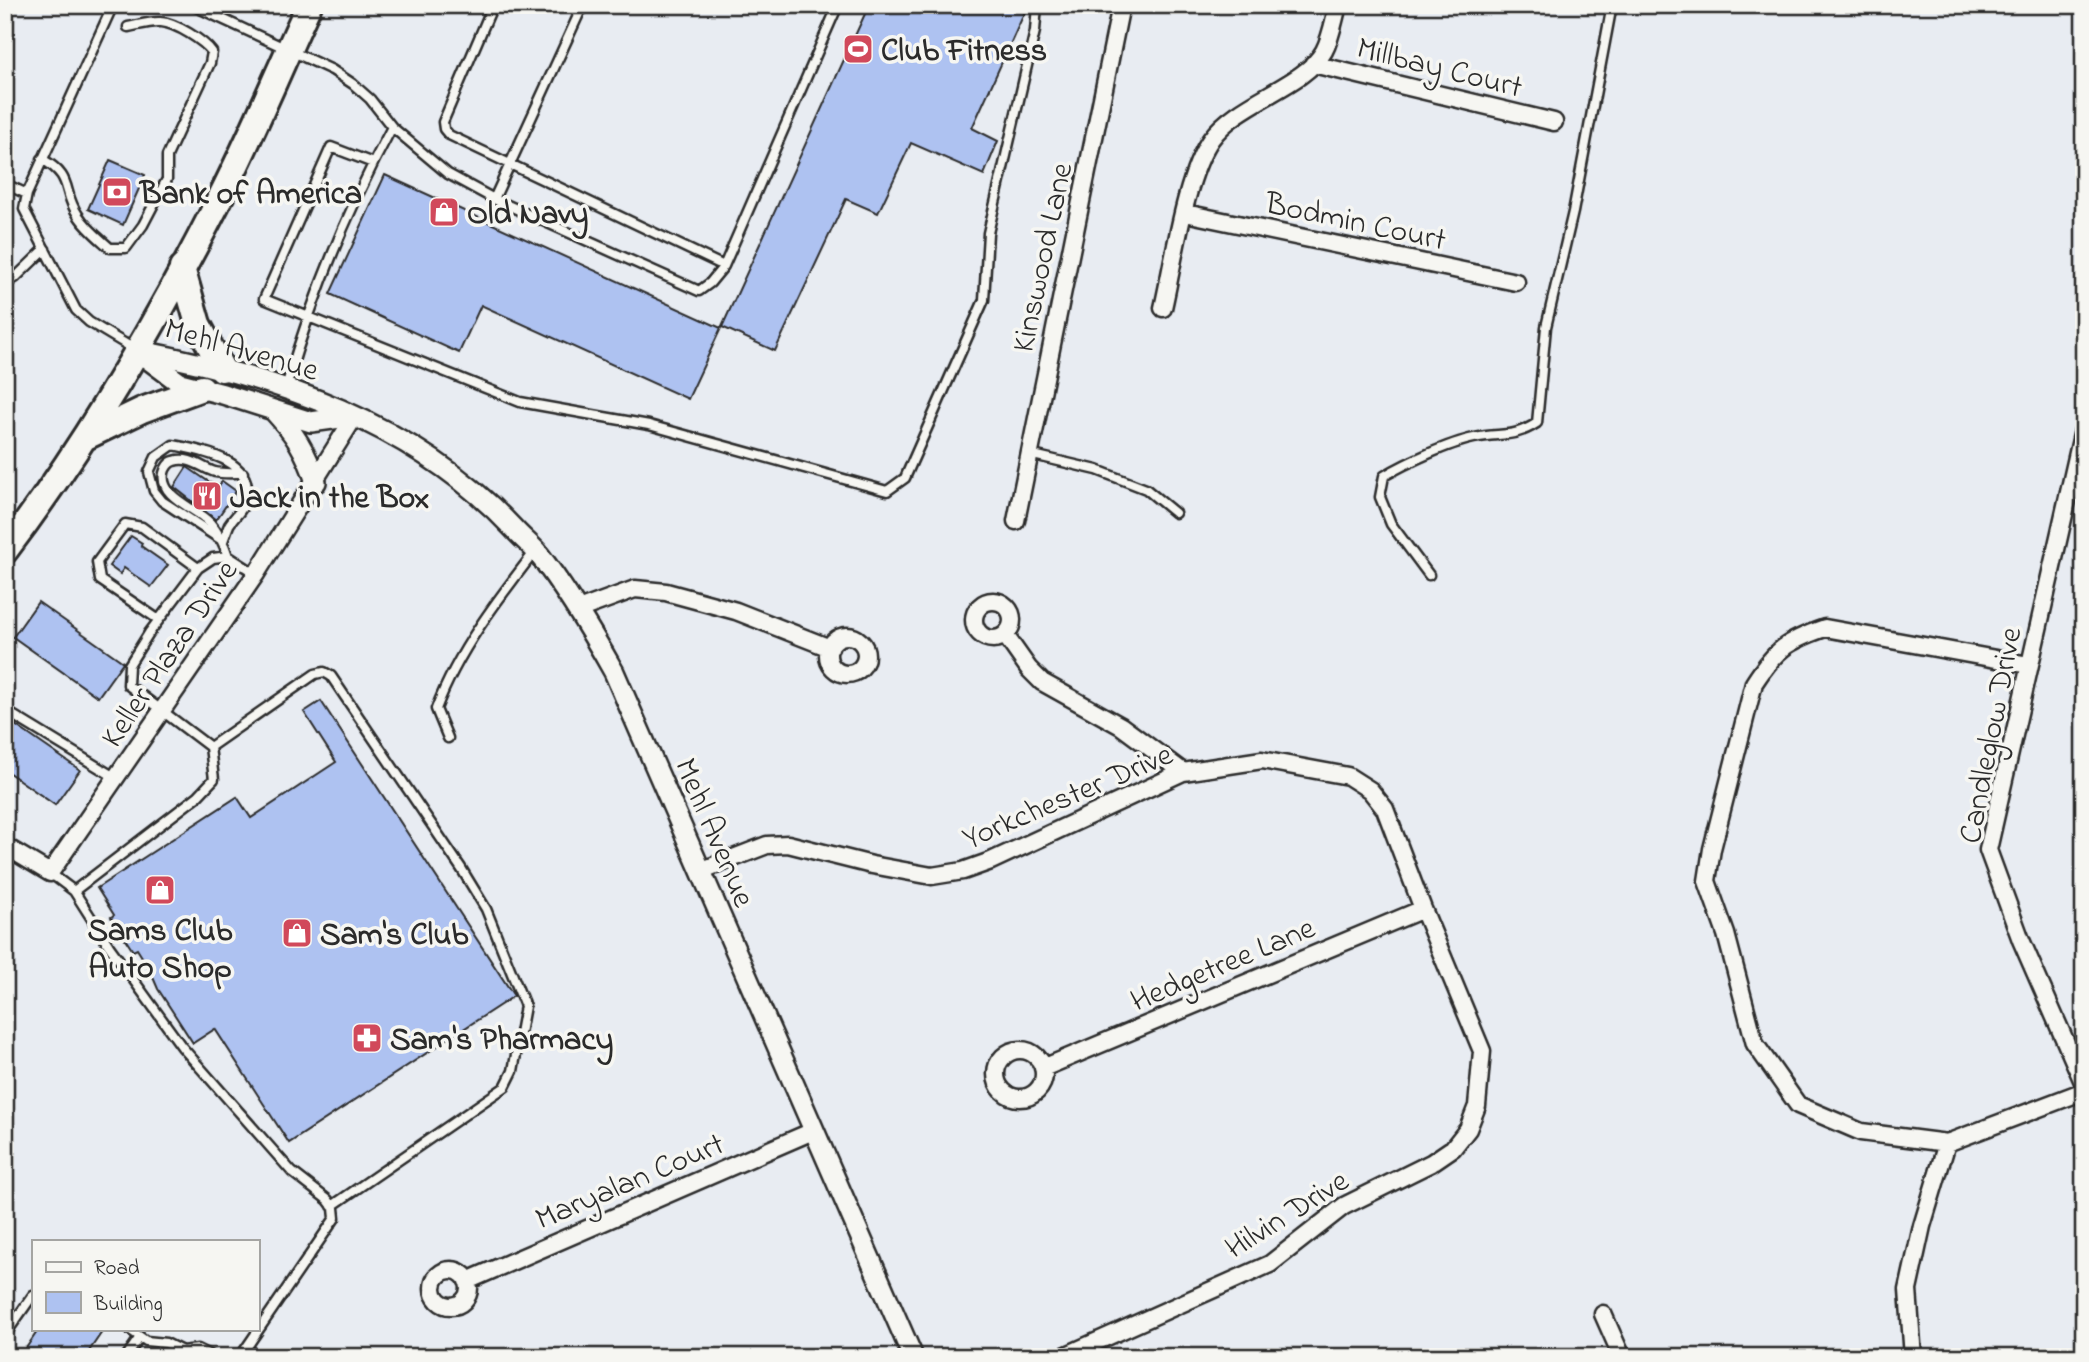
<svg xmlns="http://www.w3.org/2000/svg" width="2089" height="1362" font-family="'Indie Flower',sans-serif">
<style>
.building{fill:#aec2f1;stroke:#2b2b2b;stroke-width:2}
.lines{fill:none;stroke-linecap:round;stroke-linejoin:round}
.service-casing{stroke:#2b2b2b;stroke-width:13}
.minor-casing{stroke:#2b2b2b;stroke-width:21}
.tertiary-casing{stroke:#2b2b2b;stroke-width:24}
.primary-casing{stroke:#2b2b2b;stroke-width:30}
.service{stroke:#f6f6f2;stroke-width:8}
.minor{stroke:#f6f6f2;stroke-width:16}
.tertiary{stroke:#f6f6f2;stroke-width:19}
.primary{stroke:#f6f6f2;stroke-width:24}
.labels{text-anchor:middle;stroke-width:7;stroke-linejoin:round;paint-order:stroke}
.poi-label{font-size:32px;font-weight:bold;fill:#2b2b2b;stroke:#f6f6f2;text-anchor:start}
.street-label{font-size:32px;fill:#2b2b2b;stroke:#f6f6f2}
</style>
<rect width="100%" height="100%" fill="#e8ecf2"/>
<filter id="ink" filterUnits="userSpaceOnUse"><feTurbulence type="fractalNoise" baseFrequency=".0143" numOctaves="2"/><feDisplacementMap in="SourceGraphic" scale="14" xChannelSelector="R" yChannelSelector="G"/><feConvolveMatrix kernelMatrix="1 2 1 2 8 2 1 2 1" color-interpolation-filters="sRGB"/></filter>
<g filter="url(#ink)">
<path class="building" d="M869,5H1028L972,128L998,141L984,175L911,143L878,213L846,199L775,351L722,327Z
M110,160L145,175L123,225L88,209Z
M385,175L721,328L688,399L481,305L459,353L330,294Z
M187,467L218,488L222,481L236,491L216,520L174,487Z
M131,536L142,543L141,546L168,565L151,587L124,568L120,574L109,566Z
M38,602L123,662L98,697L13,637Z
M321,701L514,996L289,1143L215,1029L193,1043L158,989L149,968L137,949L133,951L111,917L114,915L97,888L237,797L251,818L336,762L304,712Z
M15,725L80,770L55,805L5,770V739Z
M39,1329H104L85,1357H20Z"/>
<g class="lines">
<g class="service-casing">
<path id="service" d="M113,5L27,194L24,209L76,310L89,322L134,349
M192,5L332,70L353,84L370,99L392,127L448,174L494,199
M493,5L443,122L444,129L449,135L724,266
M583,5L494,199L699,291L710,283L724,266L838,5
M42,159C75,178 61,190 78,215C86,228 99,238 110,248H126L143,225L167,179V156L210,63L212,52C204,41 176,23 161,22C151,21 139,25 128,27
M373,163L331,147L264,299L520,402L649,425L887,491L905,478L984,300L988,233L1035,31L1037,5
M5,184L27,194
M5,284L15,278L45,249
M286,387C312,298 348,209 392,127
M173,445C203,451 258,460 245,502C242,511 234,517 229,525C227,530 225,536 223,541L162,501L154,491L149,472L156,457Z
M1029,454L1097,470L1146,489L1175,513
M228,556C224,544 218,532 210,523C197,508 159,498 164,473C165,468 169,462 174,461C190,456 202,468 215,472C223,474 234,473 243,473
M1429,575L1391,524L1380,497L1384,476C1406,463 1449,443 1474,438C1501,432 1512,439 1537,423L1546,327L1573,212L1612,5
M159,620L100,580L97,562L125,524L142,527L198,568
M5,722L11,714L116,778
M448,738L436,709C458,651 497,600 536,550
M210,747L315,674L324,672L331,676L461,868L486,909L525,1006L513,1071L505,1087L332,1206
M50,873L74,891L109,946L182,1047L292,1172L328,1200L334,1208L335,1218L240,1357
M74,891L198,796L214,779L210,747L128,685L129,665L149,633L198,568L213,558L228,556L256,574
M129,1329L146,1341L166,1343L182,1351L198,1349L214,1357
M5,1335L33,1295
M126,1357L140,1337"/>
</g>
<g class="minor-casing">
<path id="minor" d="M1313,64L1554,122
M1185,213L1516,282
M1163,308C1174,261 1185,176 1211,139C1238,101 1305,86 1324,51C1331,38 1334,20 1338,5
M2084,426L1988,850L2021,940L2084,1084
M1016,521L1121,5
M974 620a19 19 0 1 1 38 0a19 19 0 1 1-38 0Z
M578,610L635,589L666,592L736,611L830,648
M1005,635L1029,669L1042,682L1121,726L1183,772
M828 655a19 19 0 1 1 38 0a19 19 0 1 1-38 0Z
M2029,665L1825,628C1787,641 1776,649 1754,683L1712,849L1707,881L1726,934L1755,1044L1798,1105L1861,1132L1947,1143L2084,1091
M5,846L50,873L256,574L355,416
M700,871L767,845L788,844L872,865L932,876L963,871L991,861L1183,772L1262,760L1348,776L1370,790L1385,809L1423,909L1482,1051L1477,1106L1468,1129L1453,1148L1431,1163L1344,1206L1270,1264L1062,1357
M996 1074a24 24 0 1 1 48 0a24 24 0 1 1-48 0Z
M1043,1068L1423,909
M433 1288a18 18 0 1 1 36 0a18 18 0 1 1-36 0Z
M467,1281L813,1131
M1603,1314L1622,1357
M1913,1357L1908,1290L1922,1226L1947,1143"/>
</g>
<g class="tertiary-casing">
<path id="tertiary" d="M136,350C277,377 414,422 514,529C521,537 530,544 537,552C566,589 591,631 614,672L913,1357
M141,354L180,383L223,394L311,422L354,416
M273,410C295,434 306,451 316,482"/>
</g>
<g class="primary-casing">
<path id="primary" d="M182,268L198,324L222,369
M84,438L142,410L202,388
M5,551C85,446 153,329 213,212C248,145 277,74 309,5"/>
</g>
<use href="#service" class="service"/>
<use href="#minor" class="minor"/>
<use href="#tertiary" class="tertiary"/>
<use href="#primary" class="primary"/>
</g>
</g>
<defs>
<g id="stadium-square" transform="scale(1.575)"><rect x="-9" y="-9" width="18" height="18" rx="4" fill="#d1495b" stroke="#f6f6f2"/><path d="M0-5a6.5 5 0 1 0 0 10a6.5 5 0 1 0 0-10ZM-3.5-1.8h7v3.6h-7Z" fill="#fff"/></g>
<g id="bank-square" transform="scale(1.575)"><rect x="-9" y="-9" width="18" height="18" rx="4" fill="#d1495b" stroke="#f6f6f2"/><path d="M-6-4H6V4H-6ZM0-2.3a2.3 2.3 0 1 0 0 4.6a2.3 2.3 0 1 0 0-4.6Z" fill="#fff"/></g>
<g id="shop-square" transform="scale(1.575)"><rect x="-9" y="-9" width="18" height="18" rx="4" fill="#d1495b" stroke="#f6f6f2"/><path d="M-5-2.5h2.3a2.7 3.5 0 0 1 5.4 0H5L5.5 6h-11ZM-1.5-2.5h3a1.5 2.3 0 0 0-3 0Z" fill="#fff"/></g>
<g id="restaurant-square" transform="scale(1.575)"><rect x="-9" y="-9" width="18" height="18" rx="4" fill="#d1495b" stroke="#f6f6f2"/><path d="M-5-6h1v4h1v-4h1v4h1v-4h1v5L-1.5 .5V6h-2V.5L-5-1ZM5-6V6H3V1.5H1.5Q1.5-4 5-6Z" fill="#fff"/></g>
<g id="pharmacy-square" transform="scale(1.575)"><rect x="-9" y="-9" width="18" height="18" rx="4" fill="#d1495b" stroke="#f6f6f2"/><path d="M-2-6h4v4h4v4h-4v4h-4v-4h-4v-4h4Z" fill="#fff"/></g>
</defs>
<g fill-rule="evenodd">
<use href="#stadium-square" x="858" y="49"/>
<use href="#bank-square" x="117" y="192"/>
<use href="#shop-square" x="444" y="212"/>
<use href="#restaurant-square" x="207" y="496"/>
<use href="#shop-square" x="160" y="890"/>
<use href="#shop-square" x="297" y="933"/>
<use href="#pharmacy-square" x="367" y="1038"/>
</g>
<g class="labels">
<g class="poi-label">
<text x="881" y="60">Club Fitness</text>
<text x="140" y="203">Bank of America</text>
<text x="467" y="223">Old Navy</text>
<text x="230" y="507">Jack in the Box</text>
<text x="160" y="940" text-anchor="middle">Sams Club<tspan x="160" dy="37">Auto Shop</tspan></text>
<text x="320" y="944">Sam's Club</text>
<text x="390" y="1049">Sam's Pharmacy</text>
</g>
<g class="street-label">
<text transform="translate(1440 66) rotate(14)" y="11">Millbay Court</text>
<text transform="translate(1356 220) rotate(12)" y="11">Bodmin Court</text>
<text transform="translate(1041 257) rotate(-78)" y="11">Kinswood Lane</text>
<text transform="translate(242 348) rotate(16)" y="11">Mehl Avenue</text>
<text transform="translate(168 653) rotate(-56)" y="11">Keller Plaza Drive</text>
<text transform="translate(1989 735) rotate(-79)" y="11">Candleglow Drive</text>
<text transform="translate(1067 795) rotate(-23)" y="11">Yorkchester Drive</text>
<text transform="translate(716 832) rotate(67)" y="11">Mehl Avenue</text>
<text transform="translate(1222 963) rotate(-23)" y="11">Hedgetree Lane</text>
<text transform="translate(629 1180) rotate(-23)" y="11">Maryalan Court</text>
<text transform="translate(1286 1213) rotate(-32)" y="11">Hilvin Drive</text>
</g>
</g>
<rect width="2089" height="1362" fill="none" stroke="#f6f6f2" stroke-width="28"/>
<rect x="14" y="14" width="2061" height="1334" fill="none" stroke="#2b2b2b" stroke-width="2.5" filter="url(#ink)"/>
<rect x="32" y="1240" width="228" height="91" fill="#f6f6f2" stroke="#a5a5a2" stroke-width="2"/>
<rect x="46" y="1262" width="35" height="10" fill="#f6f6f2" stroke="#a5a5a2" stroke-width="2"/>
<text x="94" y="1274" font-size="21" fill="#2b2b2b">Road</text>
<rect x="46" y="1292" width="35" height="21" fill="#aec2f1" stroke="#a5a5a2" stroke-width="2"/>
<text x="94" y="1310" font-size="21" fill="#2b2b2b">Building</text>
</svg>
